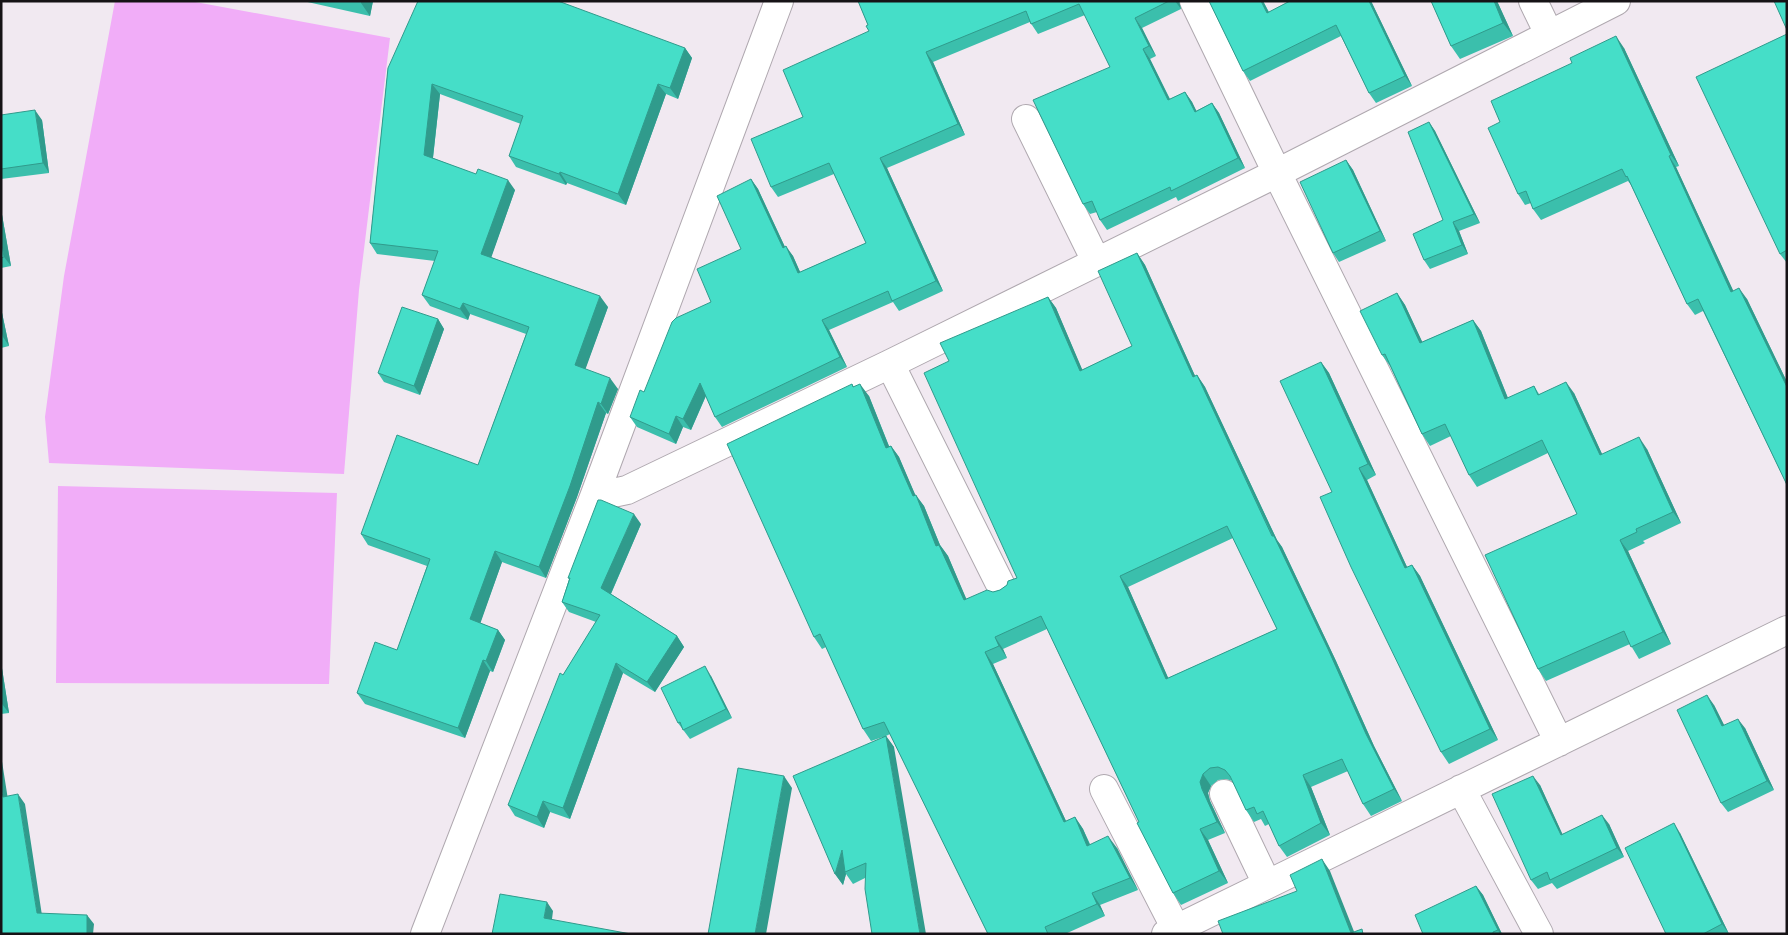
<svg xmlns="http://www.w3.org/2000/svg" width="1788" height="935" font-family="'Asap Condensed',sans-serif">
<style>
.green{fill:#f1adf8}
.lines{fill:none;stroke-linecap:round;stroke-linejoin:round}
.minor-casing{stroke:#afa8af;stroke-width:30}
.minor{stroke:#fff;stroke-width:28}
.wall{fill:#3bbfac;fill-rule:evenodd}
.shaded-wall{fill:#309b8c}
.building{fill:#45dec8;stroke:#309b8c;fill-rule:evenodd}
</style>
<rect width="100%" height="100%" fill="#f1e9f1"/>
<path class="green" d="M115,1H190L390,38L359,290L344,474L49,463L45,417L64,276Z
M58,486L337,493L329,684L56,683Z"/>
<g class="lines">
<g class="minor-casing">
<path id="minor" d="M1194,1L1277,173L1559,742
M1533,1L1549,34
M1026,119L1096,261
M890,364L1002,588
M594,497L627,490L890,364L1277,173L1616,1
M1104,789L1176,929
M1461,789L1539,934
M1224,794L1267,884
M425,934L594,497L779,1
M1166,934L1787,630"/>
</g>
<use href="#minor" class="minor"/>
</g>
<path class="wall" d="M303,1H373L370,16Z
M858,1H1179L1181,9L1142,28L1156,56L1150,59L1170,99L1185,92L1192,102L1196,111L1212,103L1219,113L1245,168L1178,201L1176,197L1107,230L1100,220L1097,212L1090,214L1083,204L1110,67L1085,15L1038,34L1030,22L933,62L965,135L887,168L943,291L899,311L893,302L829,330L847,367L722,427L715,417L706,396L691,430L683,427L676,444L637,427L630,417L644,392L711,302L741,249L751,179L758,189L785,247L793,256L800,272L866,243L834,174L778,197L771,187L803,117L869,31L868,25Z
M1209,1H1263L1269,12L1290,1H1371L1412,86L1376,103L1369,93L1341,36L1250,81L1243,71Z
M1431,1H1497L1513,36L1460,59L1451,46Z
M1787,34V263L1780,254Z
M685,48L692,58L678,99L666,94L626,205L567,183L566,185L516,167L509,156L521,124L440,94L433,158L515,190L491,257L608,307L585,369L618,389L608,414L606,413L577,497L546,578L502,562L480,623L498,630L505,640L493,672L490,671L465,738L365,704L357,693L397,650L427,566L368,545L361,534L478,465L526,334L470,314L468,320L430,306L422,295L435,261L377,254L370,243L388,68Z
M1624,48L1679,166L1676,167L1733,291L1747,299L1787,382V485L1703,311L1695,315L1687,304L1631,185L1628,181L1541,220L1533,209L1531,203L1525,205L1518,194L1500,122Z
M1,115L42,120L49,173L1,179Z
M1429,122L1435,131L1480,223L1459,231L1468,254L1430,269L1424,260L1443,220Z
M1346,160L1353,170L1386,241L1339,262L1333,253Z
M1,209L11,266L1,268Z
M1137,253L1145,265L1195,376L1197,375L1205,387L1277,540L1282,547L1336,661L1374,746L1402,801L1371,816L1363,804L1348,771L1311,787L1330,835L1287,857L1279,846L1269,824L1265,826L1261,819L1254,822L1246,810L1233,781L1226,779L1218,780L1211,786L1208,793L1210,801L1225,833L1208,840L1228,883L1181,905L1173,893L1047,629L1003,649L1007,658L993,664L1066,821L1075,817L1083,829L1090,844L1117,848L1138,890L1100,905L1105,916L1065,934H988L890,734L886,736L894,747L865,878L853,884L846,874L843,885L835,874L883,737L871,741L863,729L826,647L822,649L814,637L852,384L854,387L869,396L889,446H891L899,457L915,495L924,506L940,545L948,556L966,599L1000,590L1017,578L949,361L1048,297L1056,308L1082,370L1132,346ZM1233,538L1277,629L1168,678L1128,587Z
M1397,293L1405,305L1422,342L1473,320L1481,331L1508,398L1534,386L1539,394L1574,393L1602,454L1647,449L1681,523L1643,541L1645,543L1628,551L1671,644L1639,659L1630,644L1546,681L1538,669L1577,514L1548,453L1477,487L1469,475L1451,436L1430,446L1422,434L1390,366L1382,355Z
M1,308L9,346L1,348Z
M438,319L444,329L420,395L384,382L378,373Z
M1321,362L1329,373L1376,475L1367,480L1407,567L1412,565L1420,576L1498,740L1449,764L1441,752L1332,492Z
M641,524L611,594L677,636L684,647L655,692L623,673L570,819L550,812L544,828L515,816L508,805L563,675L596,622L569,612L562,602L569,579L568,578Z
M1,662L9,713L1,714Z
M711,676L732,718L690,739L678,723Z
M1714,705L1724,725L1745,728L1774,790L1728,812L1721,803Z
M1540,785L1562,834L1609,824L1624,857L1557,889L1552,883L1538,889L1531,880Z
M1680,833L1729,934H1666Z
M1476,886L1483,895L1502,934H1423Z"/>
<path class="shaded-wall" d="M361,1H373L370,16L361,3Z
M1175,1H1179L1181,9Z
M1261,1H1263L1274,23L1267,13Z
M1369,1H1371L1412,86L1405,76Z
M1494,1H1497L1513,36L1503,23Z
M1135,18L1142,28L1156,56L1149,46Z
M1616,36L1624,48L1679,166L1671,155Z
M685,48L692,58L678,99L670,88Z
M1143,49L1150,59L1175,110L1168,100Z
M926,52L933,62L965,135L958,124Z
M432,84L440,94L432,166L424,155Z
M658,84L666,94L626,205L618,194Z
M1185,92L1192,102L1202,122L1195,112Z
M1212,103L1219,113L1245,168L1238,158Z
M35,110L42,120L49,173L43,163Z
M1429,122L1435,131L1480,223L1474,214Z
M1669,156L1676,167L1739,303L1731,292Z
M880,158L887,168L943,291L936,281Z
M1346,160L1353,170L1386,241L1380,231Z
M560,172L567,183L566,185L559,174Z
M751,179L758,189L790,258L783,248Z
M508,180L515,190L489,264L481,254Z
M1,209L11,266L4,257L1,238Z
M1453,222L1459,231L1468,254L1462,245Z
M786,246L793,256L805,283L798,273Z
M1137,253L1145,265L1201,389L1193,377Z
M1739,288L1747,299L1787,382V387Z
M1397,293L1405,305L1428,354L1420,343Z
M600,296L608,307L583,376L575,365Z
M1048,297L1056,308L1088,383L1080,371Z
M463,303L470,314L468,320L460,309Z
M1,308L9,346L3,337L1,331Z
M438,319L444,329L420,395L414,386Z
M822,320L829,330L847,367L840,357Z
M1473,320L1481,331L1513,411L1505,399Z
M1321,362L1329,373L1376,475L1368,464Z
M1197,375L1205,387L1277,540L1282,547L1336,661L1374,746L1402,801L1394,789L1366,734Z
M610,378L618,389L608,414L601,404Z
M1566,382L1574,393L1608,467L1600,455Z
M700,383L707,393L691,430L683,419Z
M860,384L869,396L894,459L886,448Z
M598,402L606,413L577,497L546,578L539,567Z
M676,416L683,427L676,444L669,434Z
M1639,437L1647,449L1681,523L1673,512Z
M891,446L899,457L921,508L913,496Z
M1359,468L1367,480L1413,580L1405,568Z
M916,495L924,506L940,545L948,556L972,612L964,600L936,546Z
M634,514L641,524L609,598L601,588Z
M1620,540L1628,551L1671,644L1663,632Z
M495,551L502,562L478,630L470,619Z
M1412,565L1420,576L1498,740L1490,729Z
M1120,576L1128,587L1174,691L1166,679Z
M498,630L505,640L493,672L486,661Z
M677,636L684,647L655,692L647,682Z
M995,637L1003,649L1007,658L999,646Z
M985,652L993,664L1072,834L1064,822Z
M483,660L490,671L465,738L458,728Z
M1,662L9,713L2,704L1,698Z
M616,663L623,673L570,819L563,808Z
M705,666L711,676L732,718L726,709Z
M1707,695L1714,705L1729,735L1722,726Z
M1738,719L1745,728L1774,790L1767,781Z
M886,736L894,747L926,934H920Z
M1,755L9,806L3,797L1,787Z
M1203,774L1211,786L1208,793L1210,801L1225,833L1217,822L1202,789L1200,782Z
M1303,775L1311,787L1330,835L1321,823Z
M784,776L792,788L766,934H755Z
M1533,776L1540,785L1567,844L1561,835Z
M18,794L25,804L43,922L37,913Z
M543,801L550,812L544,828L537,817Z
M1602,815L1609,824L1624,857L1617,848Z
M1075,817L1083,829L1095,857L1087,846Z
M1674,823L1680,833L1729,934L1722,924Z
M1200,829L1208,840L1228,883L1219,871Z
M1108,836L1117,848L1138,890L1130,878Z
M842,850L845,872L846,874L843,885L835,874Z
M1322,859L1330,871L1355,934H1351Z
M1476,886L1483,895L1502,934H1500Z
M1092,893L1100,905L1105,916L1097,904Z
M547,902L553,911L551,927L544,918Z
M87,915L94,924L93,934H87Z"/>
<path class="building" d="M418,1H558L685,48L670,88L658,84L618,194L560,172L559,174L509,156L523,116L432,84L424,155L476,174L478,169L508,180L481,254L600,296L575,365L610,378L601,404L598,402L570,486L539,567L495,551L470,619L498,630L486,661L483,660L458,728L357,693L375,642L397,650L430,559L361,534L397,435L478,465L529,327L463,303L460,309L422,295L438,251L370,243L388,68Z
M858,1H1169L1135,18L1149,46L1143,49L1168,100L1185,92L1195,112L1212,103L1238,158L1171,191L1170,187L1100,220L1092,201L1083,204L1033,100L1110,67L1079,4L1031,24L1026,11L926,52L958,124L880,158L936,281L892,301L888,291L822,320L840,357L715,417L700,383L683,419L676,416L669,434L630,417L640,390L644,392L672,322L676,318L711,302L697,269L741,249L717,196L751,179L783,248L786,246L798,273L866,243L829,163L771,187L751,139L803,117L783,70L869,31L866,26L868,25Z
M1209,1H1261L1267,13L1290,1H1369L1405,76L1369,93L1336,25L1243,71Z
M1431,1H1494L1503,23L1451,46Z
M1774,1H1787V30Z
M1787,34V250L1780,254L1696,77Z
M1616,36L1671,155L1669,156L1731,292L1739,288L1787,387V485L1698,299L1687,304L1627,176L1626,177L1622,169L1533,209L1526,191L1518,194L1488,128L1500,122L1491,101L1572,63L1570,58Z
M35,110L43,163L1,169V115Z
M1429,122L1474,214L1453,222L1462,245L1424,260L1413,234L1443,220L1408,132Z
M1346,160L1380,231L1333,253L1300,182Z
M1,238L4,257L1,258Z
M1137,253L1193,377L1197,375L1272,536H1274L1328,649L1366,734L1394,789L1363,804L1342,759L1303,775L1321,823L1279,846L1263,811L1257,814L1254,807L1246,810L1230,776L1225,770L1218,767L1210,768L1203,774L1200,782L1202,789L1217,822L1200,829L1219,871L1173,893L1137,823L1139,822L1041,616L995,637L999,646L985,652L1064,822L1075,817L1087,846L1108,836L1130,878L1092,893L1097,904L1045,927L1048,934H988L884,722L863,729L820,634L814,637L727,444L852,384L853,387L860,384L886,448L891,446L913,496L916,495L936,546L939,545L964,600L987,590L993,592L1000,590L1007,585L1008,581L1017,578L924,373L949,361L940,343L1048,297L1080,371L1132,346L1098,271ZM1227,526L1277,629L1166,679L1120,576Z
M1397,293L1420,343L1473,320L1505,399L1534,386L1538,395L1566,382L1600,455L1639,437L1673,512L1636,529L1637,532L1620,540L1663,632L1631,647L1624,631L1538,669L1485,555L1577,514L1542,440L1469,475L1445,424L1422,434L1385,354L1382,355L1360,311Z
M402,307L438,319L414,386L378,373Z
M1321,362L1368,464L1359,468L1405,568L1412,565L1490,729L1441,752L1351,567L1320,497L1332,492L1280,381Z
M598,500H601L634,514L601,588L677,636L647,682L616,663L563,808L543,801L537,817L508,805L560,673L563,675L600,615L562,602L570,578H568Z
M705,666L726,709L683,730L680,722L678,723L661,688Z
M1707,695L1722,726L1738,719L1767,781L1721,803L1677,710Z
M886,736L920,934H872L865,889L866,863L845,872L842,850L835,874L793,776Z
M738,768L784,776L755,934H708Z
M1533,776L1561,835L1602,815L1617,848L1550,880L1547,872L1531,880L1492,794Z
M1,787L3,797L18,794L37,913L87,915V934H1Z
M1674,823L1722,924L1703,934H1666L1625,848Z
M1322,859L1351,933L1362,929L1363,934H1223L1218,921L1297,891L1290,875Z
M1476,886L1498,930L1493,932V934H1423L1415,915Z
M500,894L547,902L544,918L631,934H492Z"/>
<rect width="1788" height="935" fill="none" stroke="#161316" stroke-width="5"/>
</svg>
